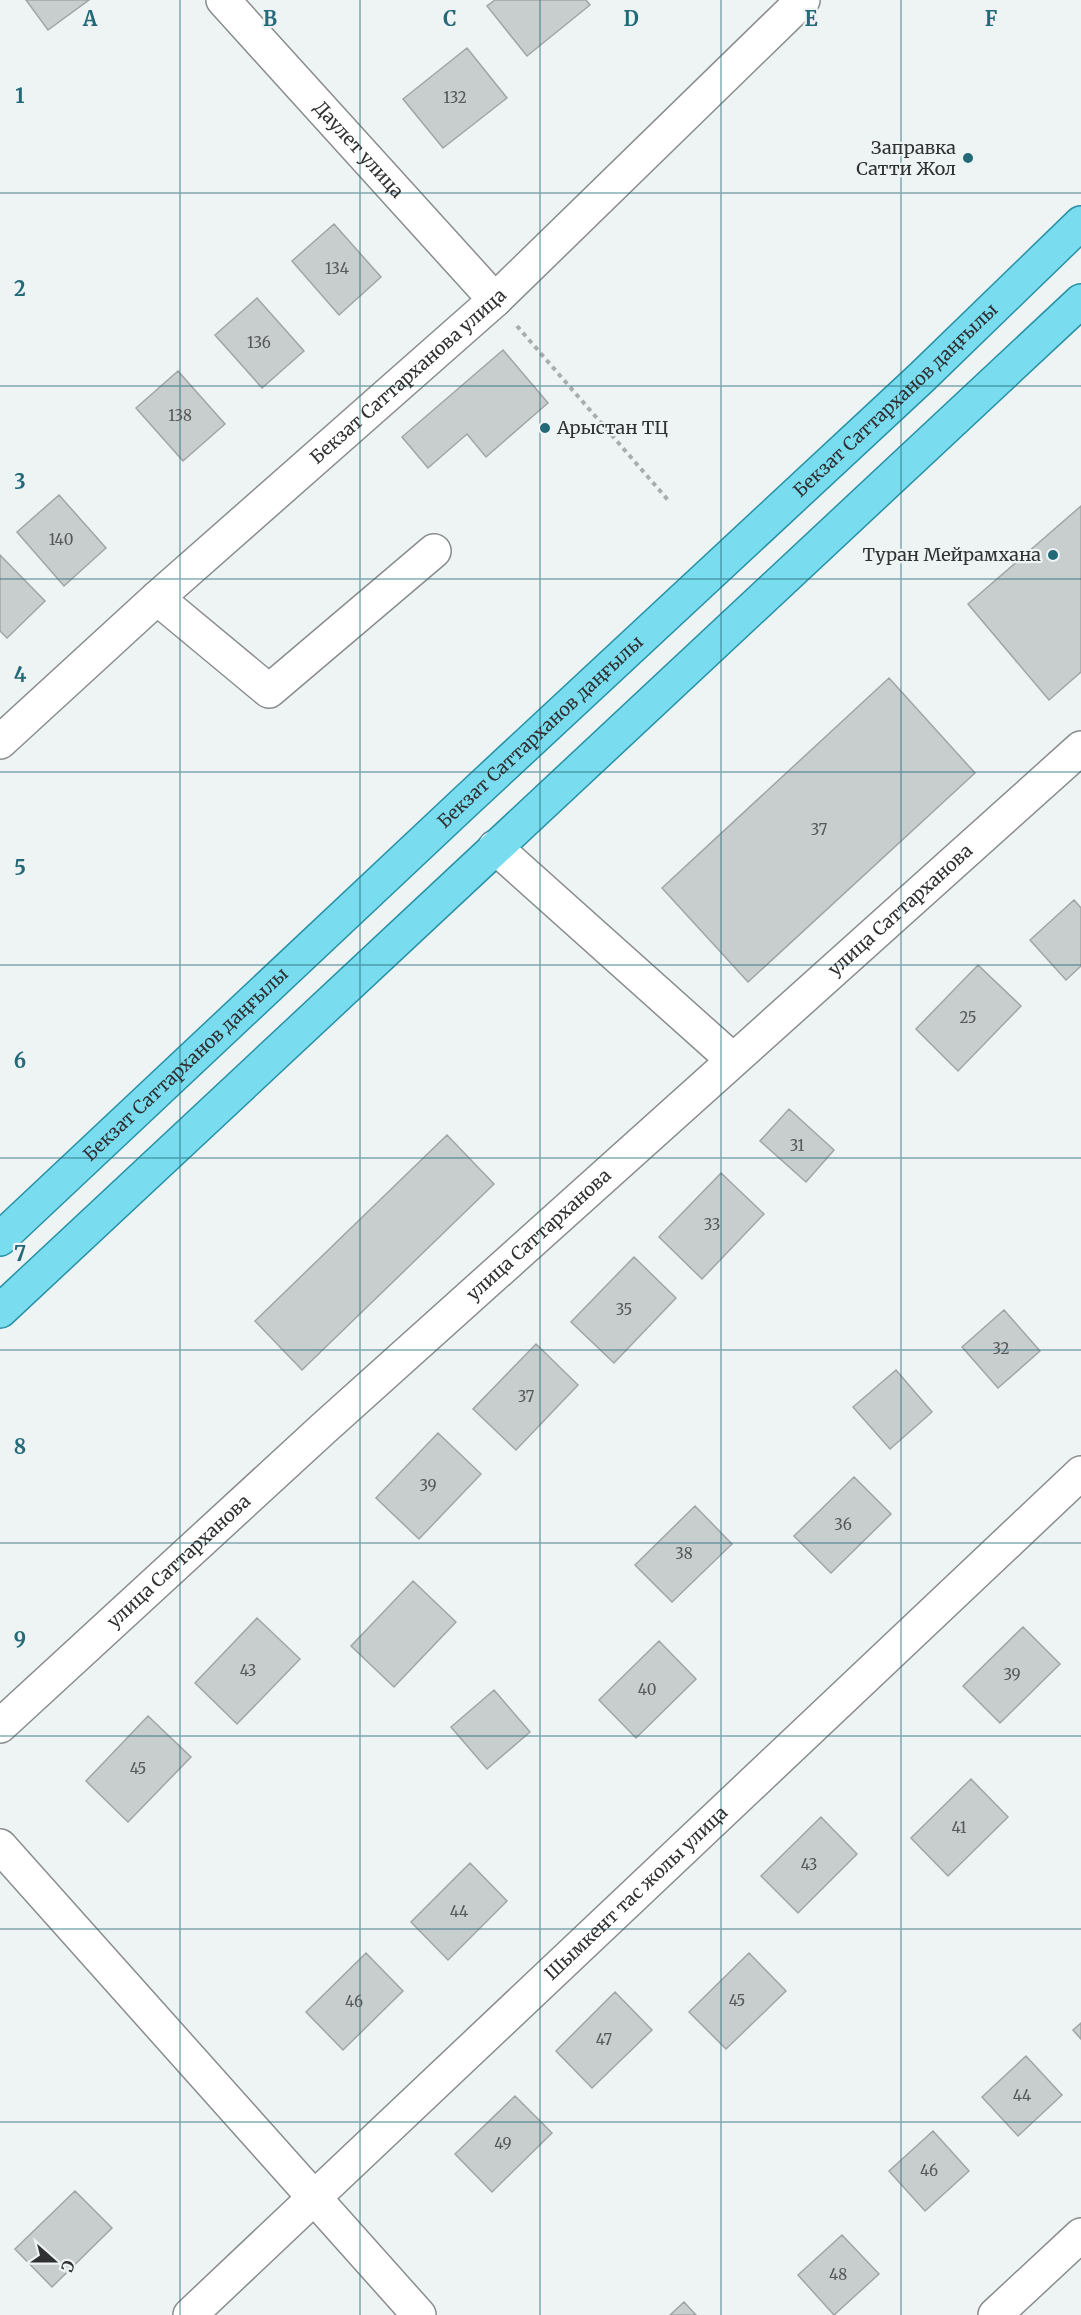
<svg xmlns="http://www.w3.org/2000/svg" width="1081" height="2315" font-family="Merriweather,serif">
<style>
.building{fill:#c8cdce;stroke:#a0a5a6;stroke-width:1.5}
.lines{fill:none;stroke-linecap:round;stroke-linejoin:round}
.minor-casing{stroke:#898d8e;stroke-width:36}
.major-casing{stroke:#2791a6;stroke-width:36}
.path{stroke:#aaadae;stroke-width:4;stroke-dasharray:4.5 4.5;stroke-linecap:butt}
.minor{stroke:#fff;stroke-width:33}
.major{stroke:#7adcef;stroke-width:33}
.grid{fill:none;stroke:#236978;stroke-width:1.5;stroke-opacity:0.55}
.poi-dot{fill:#236978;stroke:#eef3f4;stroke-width:2}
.labels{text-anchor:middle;stroke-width:4.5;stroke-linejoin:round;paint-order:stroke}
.number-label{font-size:15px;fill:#565859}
.poi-label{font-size:18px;fill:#303132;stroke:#eef3f4;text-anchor:end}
.street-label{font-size:18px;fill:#303132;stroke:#eef3f4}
.grid-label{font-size:20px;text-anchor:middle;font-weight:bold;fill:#236978;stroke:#eef3f4;stroke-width:4.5;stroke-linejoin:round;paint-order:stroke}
</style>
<rect width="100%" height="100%" fill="#eef3f4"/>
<path class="building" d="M26,0H89L48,30Z
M495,0H586L590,5L527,56L487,6Z
M467,48L507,98L443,148L403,99Z
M334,224L381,277L339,315L292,261Z
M257,298L304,351L262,388L215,335Z
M503,350L548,403L486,457L467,434L428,468L402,437Z
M178,371L225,424L183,461L136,408Z
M59,495L106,548L64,586L17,532Z
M1081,506V672L1049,700L968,604Z
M0,555L45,601L7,638L0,631Z
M889,678L975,773L748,982L662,888Z
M1074,900L1081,908V966L1066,980L1030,940Z
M978,965L1021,1006L958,1071L916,1029Z
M789,1109L834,1150L806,1182L760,1141Z
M447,1135L494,1184L302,1370L255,1321Z
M721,1173L764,1214L702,1279L659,1237Z
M634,1257L676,1298L614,1363L571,1322Z
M1004,1310L1040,1351L998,1388L962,1347Z
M536,1344L578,1385L516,1450L473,1409Z
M896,1370L932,1412L890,1449L853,1407Z
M438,1433L481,1474L419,1539L376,1498Z
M854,1477L891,1514L831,1573L794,1536Z
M695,1506L732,1544L672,1602L635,1565Z
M413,1581L456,1622L394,1687L351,1646Z
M257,1618L300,1659L237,1724L195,1683Z
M1023,1627L1060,1664L1000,1723L963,1686Z
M659,1641L696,1679L636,1738L599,1700Z
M494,1690L530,1732L487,1769L451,1727Z
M148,1716L191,1757L128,1822L86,1781Z
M971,1779L1008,1817L948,1876L911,1838Z
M821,1817L857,1854L798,1913L761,1876Z
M470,1863L507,1901L448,1960L411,1922Z
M366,1953L403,1991L343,2050L306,2012Z
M749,1953L786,1991L726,2049L689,2012Z
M615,1992L652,2030L592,2088L556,2051Z
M1081,2023V2039L1073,2030Z
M1026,2056L1062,2095L1018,2136L982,2097Z
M515,2096L552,2133L492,2192L455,2154Z
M933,2131L969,2171L925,2211L889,2171Z
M75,2191L112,2228L52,2287L15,2249Z
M842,2235L879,2274L834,2315L798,2275Z
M684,2302L696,2315H670Z"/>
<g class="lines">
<g class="minor-casing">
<g id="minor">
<path id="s1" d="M223,0L495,300"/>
<path d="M157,598L269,691L434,551"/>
<path id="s2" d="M0,742L157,598L495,300L803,0"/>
<path d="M495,847L733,1060"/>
<path id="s3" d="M0,1726L324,1428L1081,748"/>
<path d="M0,1846L419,2315"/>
<path id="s4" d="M190,2315L1081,1473"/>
<path d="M995,2315L1081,2235"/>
</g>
</g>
<g class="major-casing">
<g id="major">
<path id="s5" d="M0,1239L465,802L921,378L1081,223"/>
<path d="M0,1311L1081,301"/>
</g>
</g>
<path class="path" d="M517,326L668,500"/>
<use href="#minor" class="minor"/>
<use href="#major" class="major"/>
</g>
<path class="grid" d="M180,0V2315M360,0V2315M540,0V2315M721,0V2315M901,0V2315M0,193H1081M0,386H1081M0,579H1081M0,772H1081M0,965H1081M0,1158H1081M0,1350H1081M0,1543H1081M0,1736H1081M0,1929H1081M0,2122H1081"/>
<g class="poi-dot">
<circle cx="968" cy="158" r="6"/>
<circle cx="545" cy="428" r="6"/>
<circle cx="1053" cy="555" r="6"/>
</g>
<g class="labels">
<g class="number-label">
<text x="455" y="103">132</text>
<text x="337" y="274">134</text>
<text x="259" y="348">136</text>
<text x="180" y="421">138</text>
<text x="61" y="545">140</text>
<text x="819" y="835">37</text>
<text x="968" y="1023">25</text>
<text x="797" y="1151">31</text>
<text x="712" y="1230">33</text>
<text x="624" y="1315">35</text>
<text x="1001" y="1354">32</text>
<text x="526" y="1402">37</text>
<text x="428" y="1491">39</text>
<text x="843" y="1530">36</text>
<text x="684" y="1559">38</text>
<text x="248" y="1676">43</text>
<text x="1012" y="1680">39</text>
<text x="647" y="1695">40</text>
<text x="138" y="1774">45</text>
<text x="959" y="1833">41</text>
<text x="809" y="1870">43</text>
<text x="459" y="1917">44</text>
<text x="737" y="2006">45</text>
<text x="354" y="2007">46</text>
<text x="604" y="2045">47</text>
<text x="1022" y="2101">44</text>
<text x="503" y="2149">49</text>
<text x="929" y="2176">46</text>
<text x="838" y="2280">48</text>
</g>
<g class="poi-label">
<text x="956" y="154">Заправка<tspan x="956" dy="21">Сатти Жол</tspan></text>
<text x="557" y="434" text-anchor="start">Арыстан ТЦ</text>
<text x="1041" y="561">Туран Мейрамхана</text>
</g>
<g class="street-label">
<text dy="6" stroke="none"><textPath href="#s1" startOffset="202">Даулет улица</textPath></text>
<text dy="6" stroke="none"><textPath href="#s2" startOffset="548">Бекзат Саттарханова улица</textPath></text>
<text dy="6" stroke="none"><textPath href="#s5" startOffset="1227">Бекзат Саттарханов даңғылы</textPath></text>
<text dy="6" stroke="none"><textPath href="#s5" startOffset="741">Бекзат Саттарханов даңғылы</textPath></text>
<text dy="6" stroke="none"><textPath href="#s3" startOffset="1215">улица Саттарханова</textPath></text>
<text dy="6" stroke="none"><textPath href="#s5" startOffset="255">Бекзат Саттарханов даңғылы</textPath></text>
<text dy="6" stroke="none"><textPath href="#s3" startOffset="729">улица Саттарханова</textPath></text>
<text dy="6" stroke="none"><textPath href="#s3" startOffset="243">улица Саттарханова</textPath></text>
<text dy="6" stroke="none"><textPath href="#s4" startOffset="614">Шымкент тас жолы улица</textPath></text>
</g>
</g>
<g class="grid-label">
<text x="90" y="26">A</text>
<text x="270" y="26">B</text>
<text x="450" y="26">C</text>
<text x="631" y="26">D</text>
<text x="811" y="26">E</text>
<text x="991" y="26">F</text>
<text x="20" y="103">1</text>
<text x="20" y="296">2</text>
<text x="20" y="489">3</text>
<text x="20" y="682">4</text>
<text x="20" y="875">5</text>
<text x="20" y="1068">6</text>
<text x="20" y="1261">7</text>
<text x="20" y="1454">8</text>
<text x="20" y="1647">9</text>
</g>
<g transform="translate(54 2261) rotate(111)" stroke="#eef3f4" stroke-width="4.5" paint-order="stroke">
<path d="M0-4.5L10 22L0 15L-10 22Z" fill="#303132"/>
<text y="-9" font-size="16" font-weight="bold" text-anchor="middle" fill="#303132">С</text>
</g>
</svg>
